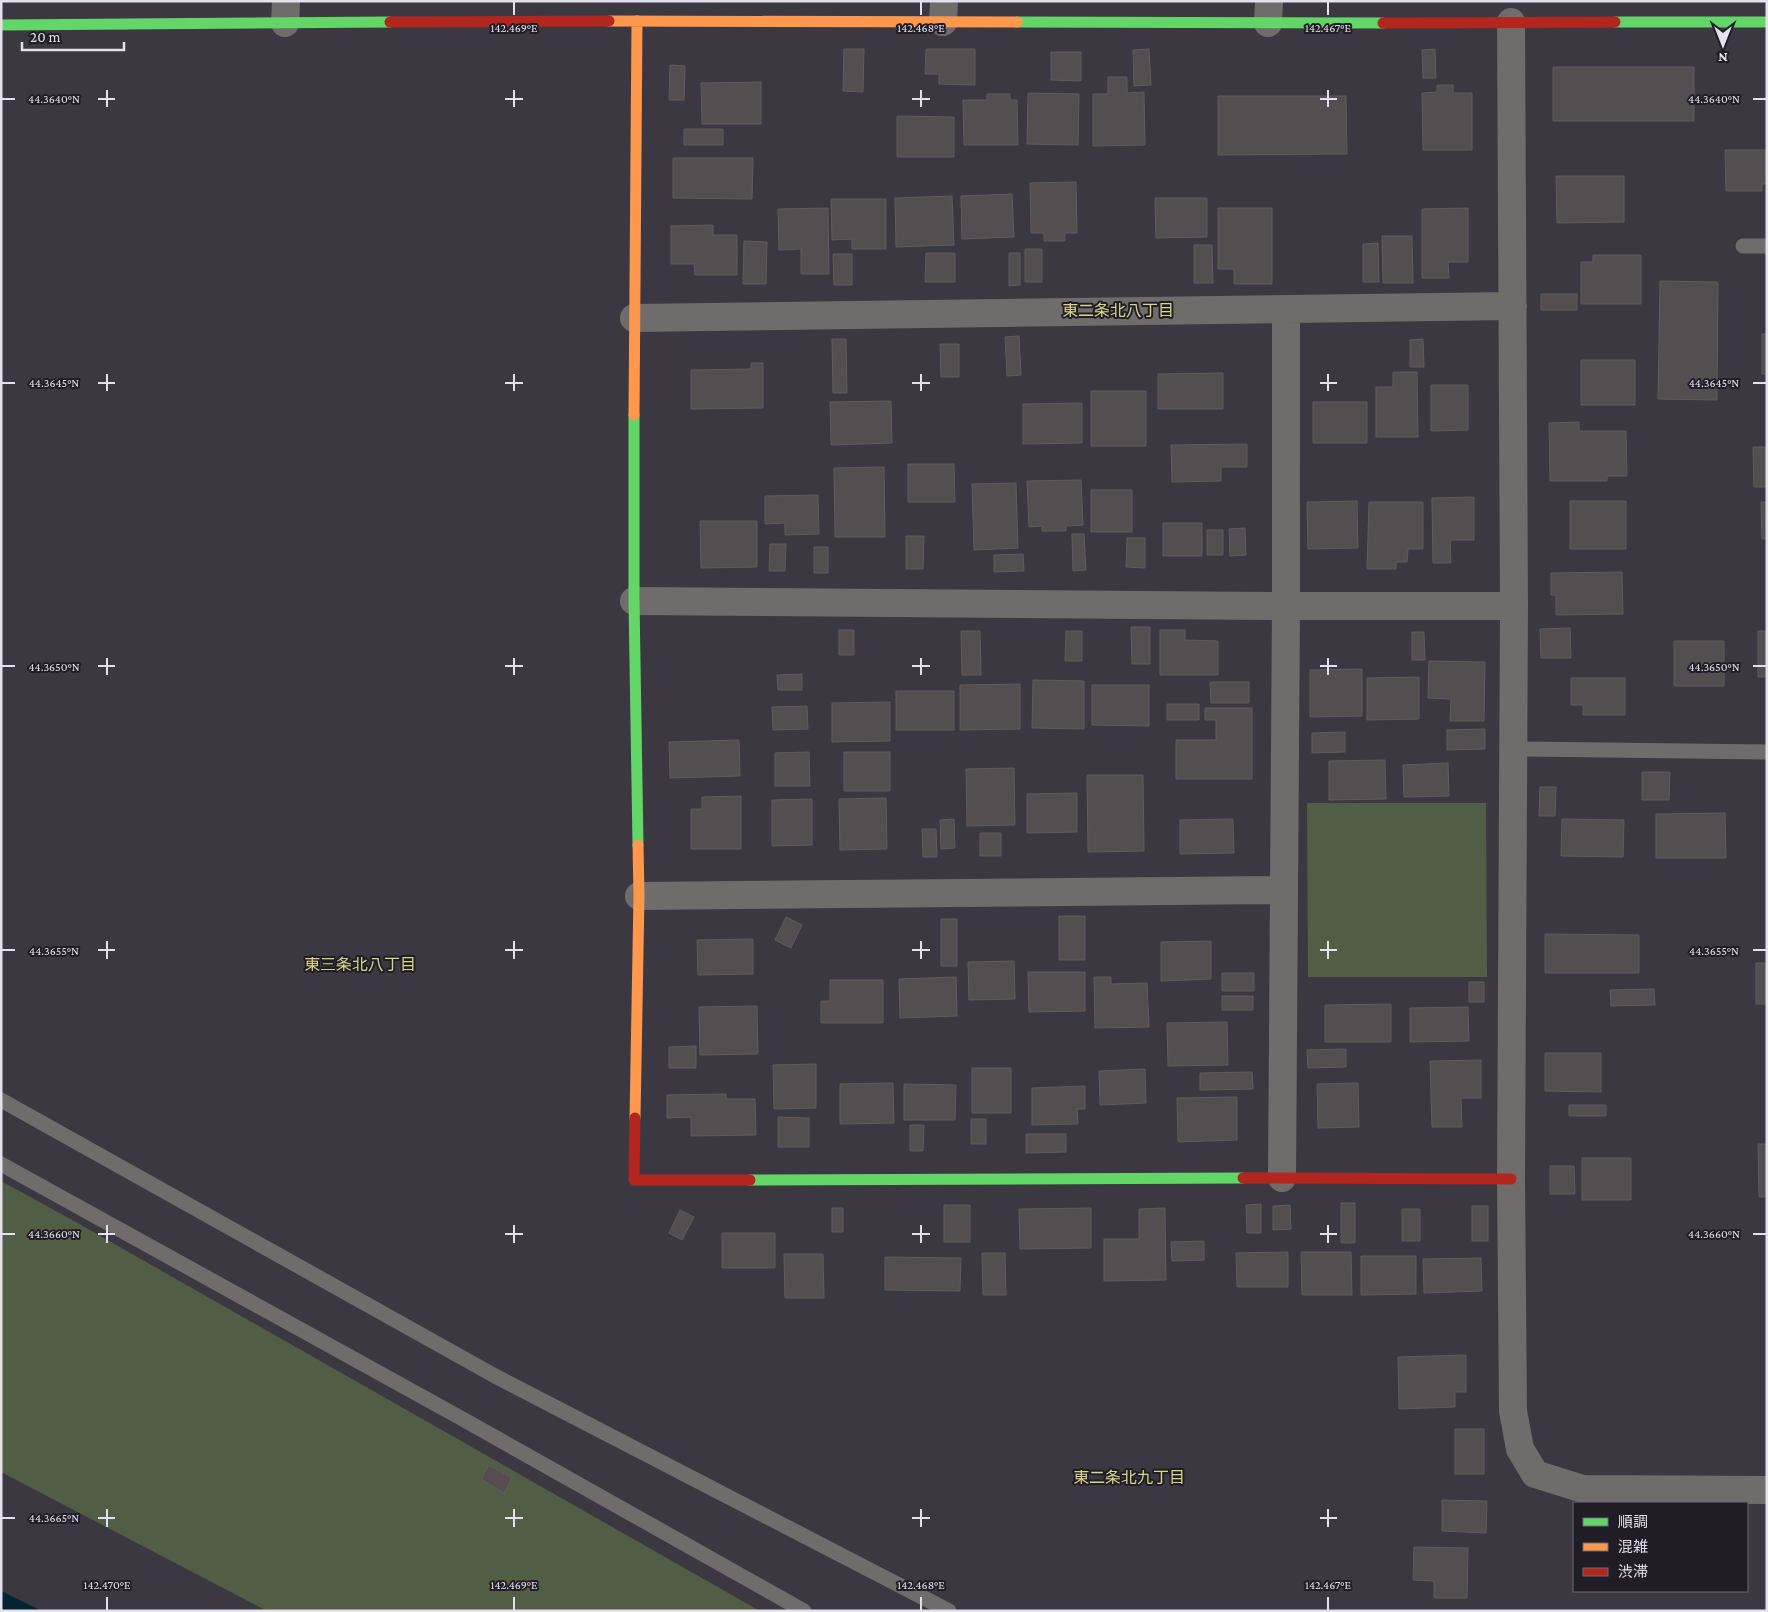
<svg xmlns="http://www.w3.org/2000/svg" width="1768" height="1612" font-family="'Crimson Pro','Noto Sans JP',serif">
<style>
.green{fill:#515e45}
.water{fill:#052433}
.building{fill:#544e50;stroke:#625b5e}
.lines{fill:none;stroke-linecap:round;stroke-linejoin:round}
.lane{stroke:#706c6c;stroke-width:15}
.street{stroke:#706c6c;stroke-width:28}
.fast{stroke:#63d668;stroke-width:11}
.slow{stroke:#ff974d;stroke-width:11}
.jam{stroke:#b3261e;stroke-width:11}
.ticks{fill:none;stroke:#e4e0ed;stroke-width:2}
.labels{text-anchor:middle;stroke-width:4;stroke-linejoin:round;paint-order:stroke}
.neighbourhood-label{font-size:16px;fill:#dad688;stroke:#201d26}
.ticks-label{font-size:12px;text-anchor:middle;fill:#e4e0ed;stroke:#201d26;stroke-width:4;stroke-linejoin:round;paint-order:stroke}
</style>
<rect width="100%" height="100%" fill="#3b3842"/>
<path class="green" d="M1307,803H1486L1487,977H1308Z
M1,1181L74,1221L760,1611H267L1,1472Z"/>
<path class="water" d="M1,1591L42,1611H1Z"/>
<path class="building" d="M844,49H864L863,92L843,91Z
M926,49H975V85L939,84V74H925Z
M1149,49L1151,85L1134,86L1133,50Z
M1435,49L1436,78H1423L1422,50Z
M1051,52H1081V81L1051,80Z
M670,65L685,66L684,100H669Z
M1553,67H1694V121H1553Z
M1108,77H1127V93L1144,92L1145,145L1093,146V94H1108Z
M761,82V124H702L701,83Z
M1437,85H1453V93H1472V150H1423L1422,93L1437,92Z
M1028,93L1079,94L1078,145L1027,144Z
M987,94H1010V100H1017L1018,145H964L963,100H987Z
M1218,96H1346L1347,154L1218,155Z
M897,116L954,117V157H897Z
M684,129H723V145H684Z
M1725,150H1767V184H1762V191H1726Z
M673,158H753L752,199L673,198Z
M1556,176H1624V222L1557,223Z
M1076,182L1077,233H1065V241H1044V233H1031L1030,183Z
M1012,194L1014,237L962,239L961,196Z
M952,196L954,245L896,247L895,198Z
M1155,198H1207V237L1156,238Z
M831,199H886V249H852V239L832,240Z
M828,208L829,274H801V249L779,250L778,209Z
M1218,208H1272V284H1234V269H1218Z
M1468,208V262H1448L1449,278H1422V209Z
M713,225V235H737V275H695L694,264H671V226Z
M1382,236H1412L1413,283H1383Z
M744,241L767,242L766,284H743Z
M1378,243L1379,282H1363V244Z
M1194,245H1212L1213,283H1194Z
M1025,249H1042V282H1025Z
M926,253H955V282H925Z
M1009,253H1020V285L1009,286Z
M833,254H852V285H834Z
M1593,255H1641V304H1581V262H1593Z
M1660,281L1718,282L1717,400L1658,399Z
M1541,294H1577V310H1541Z
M1762,334H1767V374H1762Z
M1019,336L1021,375L1007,376L1005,337Z
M832,339H846L847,393H833Z
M1423,339L1424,367H1410V340Z
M940,344H959V377H941Z
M1581,360H1635V405H1581Z
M751,363H763V408L691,409V370L751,369Z
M1393,372H1417L1418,437H1376V387H1393Z
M1223,373V409H1158V374Z
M1431,385H1468V430L1431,431Z
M1091,391H1146V446H1091Z
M891,401L892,443L831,445L830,402Z
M1313,402H1367V443H1313Z
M1082,403V443L1023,444V404Z
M1579,422V431H1626L1627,476H1607V481H1550L1549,423Z
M1247,444V467H1221V481L1172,482L1171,445Z
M1753,447H1767V487H1754Z
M908,464H954L955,502H908Z
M884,467L885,537H835L834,468Z
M1081,480L1083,525L1066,526V531H1042V526L1029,527L1027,481Z
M1016,483L1018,548L974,550L972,484Z
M1091,490H1132V532H1091Z
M818,495L819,534L785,535V523L765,524V496Z
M1474,497V540H1450L1451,563H1433L1432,498Z
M1357,501L1358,548L1308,549L1307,502Z
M1570,501H1626V549H1570Z
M1369,502H1423V549H1408L1407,562H1396V569H1367Z
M1761,502H1767V539H1762Z
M700,521H757V567L701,568Z
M1163,523H1202V556H1163Z
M1245,528L1246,555L1230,556L1229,529Z
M1207,530H1223V555H1207Z
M1072,534H1084L1086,570L1073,571Z
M906,536H924L923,569H906Z
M1127,538H1145V568L1126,567Z
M770,544H786L785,571H769Z
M814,547H828V573H814Z
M1023,554L1024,571L994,572V555Z
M1622,572L1623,614L1556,615V595H1551V573Z
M1131,627H1150V664H1132Z
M1570,628L1571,658H1541L1540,629Z
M839,630H854V655H839Z
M1160,630H1185V640L1218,641V675H1160Z
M961,631H980L981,675H962Z
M1066,631H1082V661H1065Z
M1758,631H1767V677H1758Z
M1412,632H1424L1425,660H1412Z
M1674,641H1724V686H1674Z
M1429,661L1485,662L1484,721H1450L1451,699L1428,698Z
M1362,669V716L1310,717V670Z
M802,674V690H778L777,675Z
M1419,677V719L1367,720V678Z
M1571,678H1625V715H1583V705H1571Z
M1033,680L1084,681V729L1032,728Z
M1210,682H1249V703H1211Z
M1020,684V729L960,730V685Z
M1092,685H1149V726L1092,725Z
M896,691H954V730H896Z
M890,702V741L832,742V703Z
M1167,704H1199V720H1167Z
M807,706L808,729L773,730L772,707Z
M1205,708H1252V779H1176V740H1216V720H1205Z
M1485,729V749L1447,750V730Z
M1345,732V752L1312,753V733Z
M739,740L740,776L670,778L669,742Z
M809,752L810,786H775V753Z
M844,752H890V791H844Z
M1385,760L1386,799L1329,800V761Z
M1448,763L1449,796L1404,797L1403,765Z
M1014,768L1015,825L967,826L966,769Z
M1642,772H1670L1669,800H1642Z
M1087,775H1143L1144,851L1088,852Z
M1540,787H1556L1555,816H1539Z
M1077,793V832L1027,833V794Z
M741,796V849H691V809H702V797Z
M886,798L887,849L840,850L839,799Z
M812,799V845L772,846V800Z
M1725,813L1726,858H1656V814Z
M954,819L955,848L941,849L940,820Z
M1233,819L1234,853L1180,854V820Z
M1562,819L1624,820L1623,857L1561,856Z
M922,829H936L937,857H923Z
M980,833H1001V856H980Z
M1059,916H1085V960H1059Z
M786,917L802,925L791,948L775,940Z
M941,919H957V966H941Z
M1545,934L1639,935V973H1545Z
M753,939V974L698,975L697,940Z
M1211,941V979L1161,981V942Z
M1014,961L1015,999L969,1000L968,962Z
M1756,963H1767V1004H1756Z
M1028,972H1085V1011L1029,1012Z
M1222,973H1254V991H1222Z
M956,977L957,1016L900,1018L899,979Z
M1094,977H1111V984L1147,983L1149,1027L1095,1028Z
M830,980H883V1023H821V1001H830Z
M1469,982H1484V1002H1469Z
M1654,989L1655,1005L1611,1006L1610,990Z
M1222,996H1253V1010H1222Z
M1391,1004V1042H1325V1005Z
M757,1006L758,1054L700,1055L699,1007Z
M1468,1007L1469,1041L1410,1042V1008Z
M1227,1022L1228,1065L1168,1066L1167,1023Z
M696,1046V1068H669V1047Z
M1346,1049V1067L1308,1068L1307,1050Z
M1545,1053H1601V1092L1545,1091Z
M1481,1060V1098H1461L1462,1127H1432L1430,1061Z
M816,1064V1108L774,1109L773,1065Z
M972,1068H1011V1113H972Z
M1145,1069L1146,1103L1100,1105L1099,1071Z
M1252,1072L1253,1089L1200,1090V1073Z
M893,1083L894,1123L840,1124V1084Z
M1358,1083L1359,1127L1318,1128L1317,1084Z
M904,1084L956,1085L955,1120H904Z
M1085,1086V1109H1077L1078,1124L1032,1125V1088Z
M726,1094V1099H755L756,1135L691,1136V1117L667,1118V1095Z
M1237,1097V1140L1178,1142L1177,1098Z
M1569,1105H1606V1116H1569Z
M778,1117L809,1118V1147H778Z
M971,1119H986V1144H971Z
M910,1125H924L923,1151H910Z
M1026,1134H1066V1152L1026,1153Z
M1758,1144H1767V1197H1759Z
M1582,1158H1631V1200H1582Z
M1550,1166H1574L1575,1194H1550Z
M1341,1203H1355V1243H1341Z
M1261,1204V1233H1247L1246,1205Z
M944,1205H970V1242H944Z
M1290,1205L1291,1229L1273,1230V1206Z
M1472,1206H1488V1241H1472Z
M832,1208H843V1232H832Z
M1091,1208V1248L1020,1249L1019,1209Z
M1165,1208L1166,1280L1104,1281V1239H1139V1209Z
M1402,1209H1420V1241H1402Z
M680,1210L694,1217L682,1240L669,1233Z
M722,1233H775V1268H722Z
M1204,1241V1260L1172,1261L1171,1242Z
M1288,1252V1287H1237L1236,1253Z
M1301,1252H1351L1352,1295H1302Z
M982,1253H1005L1006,1295H983Z
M784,1254H823L824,1298H785Z
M1361,1256H1416V1294L1361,1295Z
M885,1257L961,1258L960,1291L885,1290Z
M1481,1258L1482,1291L1424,1293L1423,1259Z
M1466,1355V1392H1455V1407L1399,1409L1398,1357Z
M1455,1429H1484V1474H1455Z
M489,1465L512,1478L504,1493L481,1479Z
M1442,1500L1487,1501L1486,1533L1442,1531Z
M1414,1547L1468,1548L1467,1598H1434V1581L1413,1580Z"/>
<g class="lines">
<path class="lane" d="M1743,246H1767
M1514,749L1767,752
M1,1100L495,1376L949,1611
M1,1164L459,1417L804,1611"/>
<path class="street" d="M943,22L944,1
M1511,22L1514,606L1511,1179L1513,1411L1520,1449L1535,1474L1583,1489L1767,1490
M285,23L286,1
M1268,23L1269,1
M634,318L1513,306
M634,601L1286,606H1514
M639,896L1284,890
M1282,1178L1286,606V310"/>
<path class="fast" d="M1017,22L1383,23
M1615,22H1767
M1,25L390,22
M634,415V601L638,845
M750,1180L1243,1178"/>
<path class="slow" d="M609,21L1017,22
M634,415L637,21
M635,1118L639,896L638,845"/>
<path class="jam" d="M390,22L609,21
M1383,23L1615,22
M635,1118L634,1180H750
M1243,1178L1511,1179"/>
</g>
<path class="ticks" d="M514,2V15M921,2V15M1328,2V15M107,90V107M514,90V107M921,90V107M1328,90V107M2,99H15M98,99H115M505,99H523M912,99H930M1320,99H1337M1753,99H1766M107,374V391M514,374V391M921,374V391M1328,374V391M2,383H15M98,383H115M505,383H523M912,383H930M1320,383H1337M1753,383H1766M107,658V675M514,658V675M921,658V675M1328,658V675M2,666H15M98,666H115M505,666H523M912,666H930M1320,666H1337M1753,666H1766M107,941V959M514,941V959M921,941V959M1328,941V959M2,950H15M98,950H115M505,950H523M912,950H930M1320,950H1337M1753,950H1766M107,1225V1243M514,1225V1243M921,1225V1243M1328,1225V1243M2,1234H15M98,1234H115M505,1234H523M912,1234H930M1320,1234H1337M1753,1234H1766M107,1509V1527M514,1509V1527M921,1509V1527M1328,1509V1527M2,1518H15M98,1518H115M505,1518H523M912,1518H930M1320,1518H1337M107,1597V1610M514,1597V1610M921,1597V1610M1328,1597V1610"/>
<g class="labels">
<g class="neighbourhood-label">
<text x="1118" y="316">東二条北八丁目</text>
<text x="360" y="970">東三条北八丁目</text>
<text x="1129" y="1483">東二条北九丁目</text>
</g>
</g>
<g class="ticks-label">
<text x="514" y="32">142.469°E</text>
<text x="921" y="32">142.468°E</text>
<text x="1328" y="32">142.467°E</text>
<text x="1714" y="103">44.3640°N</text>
<text x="54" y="103">44.3640°N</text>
<text x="1714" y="387">44.3645°N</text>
<text x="54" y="387">44.3645°N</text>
<text x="1714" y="671">44.3650°N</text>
<text x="54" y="671">44.3650°N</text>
<text x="1714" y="955">44.3655°N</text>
<text x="54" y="955">44.3655°N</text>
<text x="1714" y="1238">44.3660°N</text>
<text x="54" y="1238">44.3660°N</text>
<text x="54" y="1522">44.3665°N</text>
<text x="107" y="1589">142.470°E</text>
<text x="514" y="1589">142.469°E</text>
<text x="921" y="1589">142.468°E</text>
<text x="1328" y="1589">142.467°E</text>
</g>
<rect width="1768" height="1612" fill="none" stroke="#e4e0ed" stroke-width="5"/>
<rect x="1573" y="1502" width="175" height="90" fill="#201d26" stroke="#6e6b76"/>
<rect x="1583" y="1518" width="25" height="8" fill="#63d668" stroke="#6e6b76"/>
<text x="1618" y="1527" font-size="15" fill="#e4e0ed">順調</text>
<rect x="1583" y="1543" width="25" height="8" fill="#ff974d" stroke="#6e6b76"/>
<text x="1618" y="1552" font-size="15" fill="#e4e0ed">混雑</text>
<rect x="1583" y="1568" width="25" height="8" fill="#b3261e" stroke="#6e6b76"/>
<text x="1618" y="1577" font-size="15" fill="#e4e0ed">渋滞</text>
<g transform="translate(1723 45) rotate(180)" stroke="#201d26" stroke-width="4" paint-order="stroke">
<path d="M0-4L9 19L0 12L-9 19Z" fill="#e4e0ed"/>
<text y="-8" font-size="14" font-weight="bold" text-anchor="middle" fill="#e4e0ed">N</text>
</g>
<path d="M22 42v8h102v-8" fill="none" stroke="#e4e0ed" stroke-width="2.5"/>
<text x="30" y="42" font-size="15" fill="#e4e0ed" stroke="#201d26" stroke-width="4" paint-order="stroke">20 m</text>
</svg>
